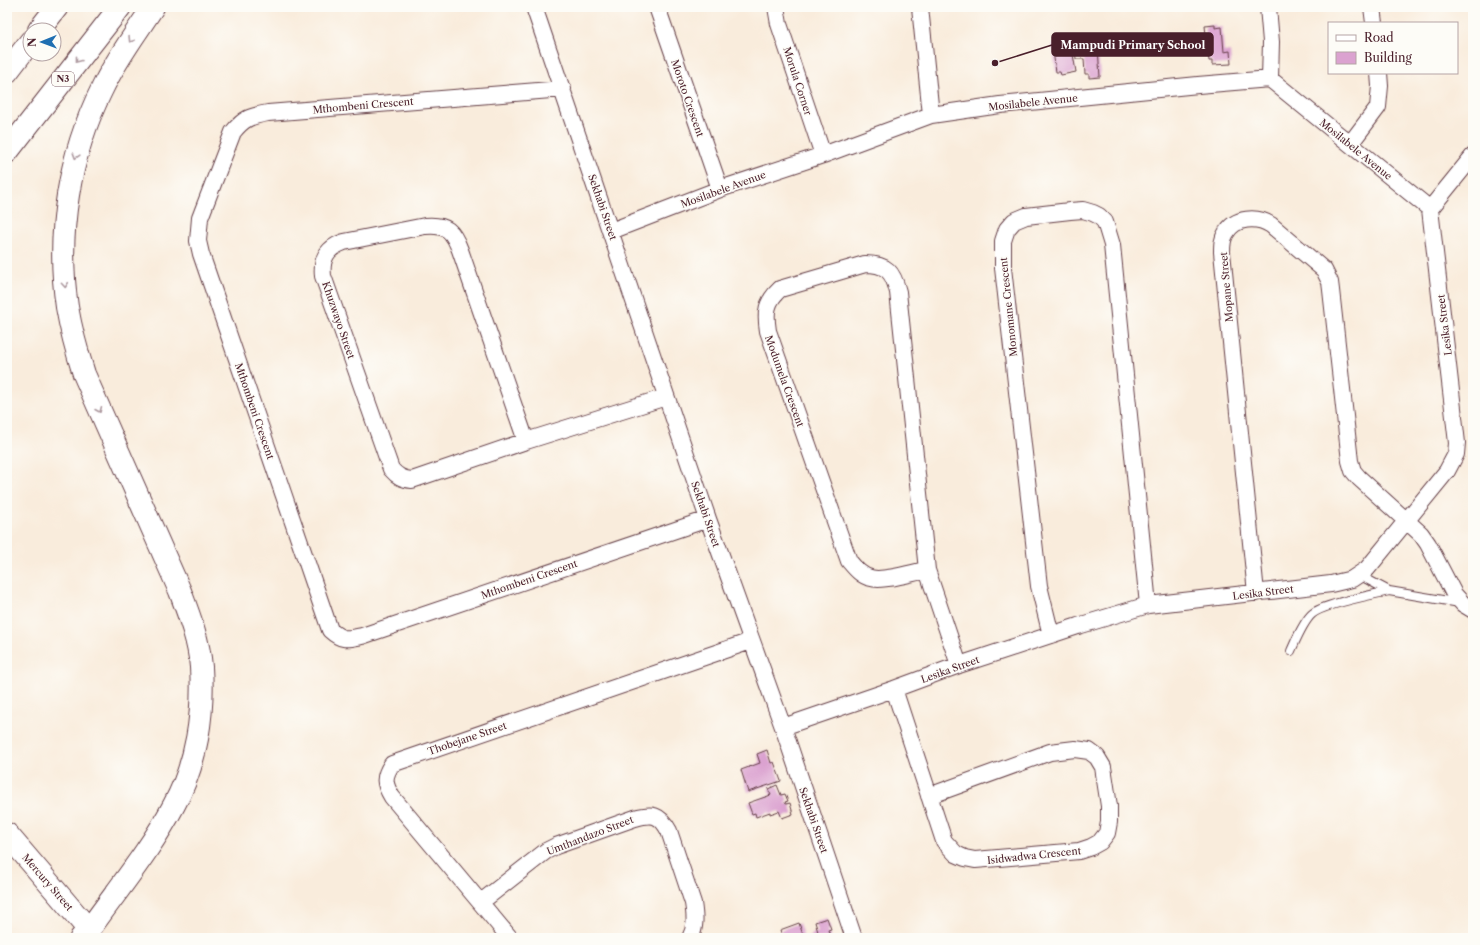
<svg xmlns="http://www.w3.org/2000/svg" width="1480" height="945" font-family="'Libre Caslon Text',serif">
<style>
.building{fill:#dba2d0}
.lines{fill:none;stroke-linecap:round;stroke-linejoin:round}
.lane-casing{stroke:#643e46;stroke-width:10}
.street-casing{stroke:#643e46;stroke-width:18}
.primary-casing{stroke:#643e46;stroke-width:24}
.highway-casing{stroke:#643e46;stroke-width:24}
.lane{stroke:#fff;stroke-width:8}
.street{stroke:#fff;stroke-width:16}
.primary{stroke:#fff;stroke-width:22}
.highway{stroke:#fff;stroke-width:22}
.oneway{stroke:#ae9aa0}
.labels{text-anchor:middle;stroke-width:3;stroke-linejoin:round;paint-order:stroke}
.shield{fill:#fdfcf7;stroke:#806168;stroke-width:1}
.shield-label{font-size:9px;font-weight:bold;fill:#4a1f2b}
.street-label{font-size:10px;fill:#4a1f2b;stroke:#fdfcf7}
.leader{fill:none;stroke:#4a1f2b;stroke-width:1.5}
.callout-dot{fill:#4a1f2b;stroke:#fdfcf7;stroke-width:1.5}
.callout{fill:#4a1f2b;stroke:#4a1f2b;stroke-width:1.5}
.callout-label{font-size:11px;text-anchor:middle;font-weight:bold;fill:#fff}
</style>
<rect width="100%" height="100%" fill="#fdfcf7"/>
<filter id="ink" filterUnits="userSpaceOnUse"><feTurbulence type="fractalNoise" baseFrequency=".025" numOctaves="2"/><feDisplacementMap in="SourceGraphic" scale="8" xChannelSelector="R" yChannelSelector="G"/><feConvolveMatrix kernelMatrix="1 2 1 2 8 2 1 2 1" color-interpolation-filters="sRGB"/></filter>
<filter id="wash" filterUnits="userSpaceOnUse"><feTurbulence type="fractalNoise" baseFrequency=".012" numOctaves="4" result="noise"/><feDisplacementMap in="SourceGraphic" scale="16" xChannelSelector="R" yChannelSelector="G"/><feGaussianBlur stdDeviation="0.9" result="paint"/><feColorMatrix in="noise" values="0 0 0 0 0 0 0 0 0 0 0 0 0 0 0 0 0 1.4 0 .05"/><feComposite in="paint" operator="in"/></filter>
<g filter="url(#wash)">
<rect width="100%" height="100%" fill="#f9ecdc"/>
<g id="blocks">
<path class="building" d="M1215,25V28L1222,27L1224,52L1230,51L1231,64L1212,65V61H1209L1205,26Z
M1083,39V42H1088L1089,48H1098L1100,77L1089,78V74H1085L1084,59H1076L1074,40Z
M1071,43L1076,72L1061,75L1060,72H1056L1052,44Z
M767,750L771,763L774,762L781,781L748,792L741,770L760,763L757,754Z
M777,785L781,795L785,794L788,801L785,802L786,804L790,803L793,814L782,818L779,811L770,814V812L756,817L755,813L752,814L748,803L771,795L768,789Z
M827,918L831,929L828,930L831,938H808L812,936L811,934L818,932L815,922Z
M799,923L804,938H783L780,930Z"/>
</g>
</g>
<g filter="url(#ink)">
<use href="#blocks" fill-opacity="0" stroke="#643e46" stroke-width="1"/>
<g class="lines">
<g class="lane-casing">
<path id="lane" d="M1359,575L1389,591L1460,603
M1291,651C1296,640 1303,622 1312,614C1323,604 1372,595 1389,591"/>
</g>
<g class="street-casing">
<path id="street" d="M534,7L708,519L783,727L854,938
M657,7L720,189
M776,7L779,24L823,155
M920,7L931,115
M1268,7L1271,42L1270,79
M1372,7L1374,23
M563,89L268,113C251,116 244,118 233,132L200,218L198,241L201,254L330,630C342,641 347,639 362,636L708,519
M1350,144L1378,107L1380,86L1379,73
M1430,209L1473,156
M611,231L720,189L823,155L931,115L1000,105L1198,85L1270,79L1430,209
M526,441L460,250C453,231 447,224 425,226L344,242C327,248 321,258 323,276L391,469C397,476 402,479 412,480L526,441L666,397
M927,570C914,572 883,582 871,578C861,576 855,568 849,561L768,331C765,312 766,302 780,289L865,264C887,264 893,272 898,292L927,570L959,665
M1256,593L1222,252C1222,245 1222,239 1226,233C1235,217 1257,216 1271,225L1324,270L1330,282L1331,290L1350,461L1353,471L1359,478L1421,534L1428,544L1454,594L1463,604L1473,610
M1051,635L1039,586L1003,268V241L1007,229L1014,221L1026,216L1070,211L1083,210L1093,213L1099,216L1105,222L1112,245L1148,605
M894,689L944,841L956,854L965,858L975,860L1079,851L1091,847L1100,842L1107,833L1109,822V806L1103,767L1097,757L1089,751L1075,749L1050,752L929,796
M783,727L894,689L959,665L1078,626L1148,605L1331,584L1352,579L1367,569L1447,471L1456,454L1457,443L1430,209
M481,902L546,851L556,846L635,818C652,813 660,814 669,831L693,903C695,916 696,927 690,938
M510,938L392,797C384,784 383,777 392,764L751,641"/>
</g>
<g class="primary-casing">
<path id="primary" d="M7,834L89,930"/>
</g>
<g class="highway-casing">
<path id="highway" d="M39,30L57,7
M7,72L30,42
M7,152L120,7
M81,938L89,930C118,889 151,849 174,805C197,763 204,713 201,667C199,641 189,615 180,591L84,374C77,352 71,330 67,307C56,233 69,155 102,89C115,61 136,33 153,7"/>
</g>
<use href="#lane" class="lane"/>
<use href="#street" class="street"/>
<use href="#primary" class="primary"/>
<use href="#highway" class="highway"/>
</g>
<defs><path id="oneway-chevron" d="M-2-3.5L2.5 0L-2 3.5" fill="none" stroke-width="1.6" stroke-linecap="round" stroke-linejoin="round"/></defs>
<g class="oneway">
<use href="#oneway-chevron" transform="translate(131 40) rotate(122)"/>
<use href="#oneway-chevron" transform="translate(78 60) rotate(128)"/>
<use href="#oneway-chevron" transform="translate(76 156) rotate(107)"/>
<use href="#oneway-chevron" transform="translate(65 285) rotate(85)"/>
<use href="#oneway-chevron" transform="translate(99 410) rotate(67)"/>
</g>
</g>
<g class="labels">
<rect class="shield" x="52" y="72" width="22" height="14" rx="3"/>
<g class="shield-label">
<text x="63" y="82">N3</text>
</g>
<g class="street-label">
<text transform="translate(798 81) rotate(72)" y="4">Morula Corner</text>
<text transform="translate(688 98) rotate(71)" y="4">Moroto Crescent</text>
<text transform="translate(1033 102) rotate(-6)" y="4">Mosilabele Avenue</text>
<text transform="translate(363 105) rotate(-5)" y="4">Mthombeni Crescent</text>
<text transform="translate(1356 149) rotate(39)" y="4">Mosilabele Avenue</text>
<text transform="translate(723 189) rotate(-20)" y="4">Mosilabele Avenue</text>
<text transform="translate(603 207) rotate(71)" y="4">Sekhabi Street</text>
<text transform="translate(1226 287) rotate(-95)" y="4">Mopane Street</text>
<text transform="translate(1008 307) rotate(-96)" y="4">Monomane Crescent</text>
<text transform="translate(339 320) rotate(71)" y="4">Khuzwayo Street</text>
<text transform="translate(1444 325) rotate(-97)" y="4">Lesika Street</text>
<text transform="translate(785 381) rotate(70)" y="4">Modumela Crescent</text>
<text transform="translate(255 411) rotate(71)" y="4">Mthombeni Crescent</text>
<text transform="translate(706 514) rotate(71)" y="4">Sekhabi Street</text>
<text transform="translate(529 579) rotate(-19)" y="4">Mthombeni Crescent</text>
<text transform="translate(1263 592) rotate(-7)" y="4">Lesika Street</text>
<text transform="translate(950 669) rotate(-20)" y="4">Lesika Street</text>
<text transform="translate(467 738) rotate(-19)" y="4">Thobejane Street</text>
<text transform="translate(814 820) rotate(71)" y="4">Sekhabi Street</text>
<text transform="translate(590 835) rotate(-21)" y="4">Umthandazo Street</text>
<text transform="translate(1034 855) rotate(-6)" y="4">Isidwadwa Crescent</text>
<text transform="translate(48 882) rotate(49)" y="4">Mercury Street</text>
</g>
</g>
<path class="leader" d="M995 63L1052 45"/>
<circle class="callout-dot" cx="995" cy="63" r="4"/>
<rect class="callout" x="1052" y="33" width="161" height="23" rx="4"/>
<g class="callout-label">
<text x="1133" y="49">Mampudi Primary School</text>
</g>
<rect width="1480" height="945" fill="none" stroke="#fdfcf7" stroke-width="24"/>
<rect x="1328" y="22" width="130" height="52" fill="#fdfcf7" stroke="#b5a4a5"/>
<rect x="1336" y="35" width="20" height="6" fill="#ffffff" stroke="#b5a4a5"/>
<text x="1364" y="42" font-size="12" fill="#4a1f2b">Road</text>
<rect x="1336" y="52" width="20" height="12" fill="#dba2d0" stroke="#b5a4a5"/>
<text x="1364" y="62" font-size="12" fill="#4a1f2b">Building</text>
<g transform="translate(42 42) rotate(269)"><circle r="19" fill="#fdfcf7" stroke="#b5a4a5"/>
<path d="M0-3L7 15L0 10L-7 15Z" fill="#1f6fb2"/>
<text y="-6" font-size="11" font-weight="bold" text-anchor="middle" fill="#4a1f2b">N</text>
</g>
</svg>
